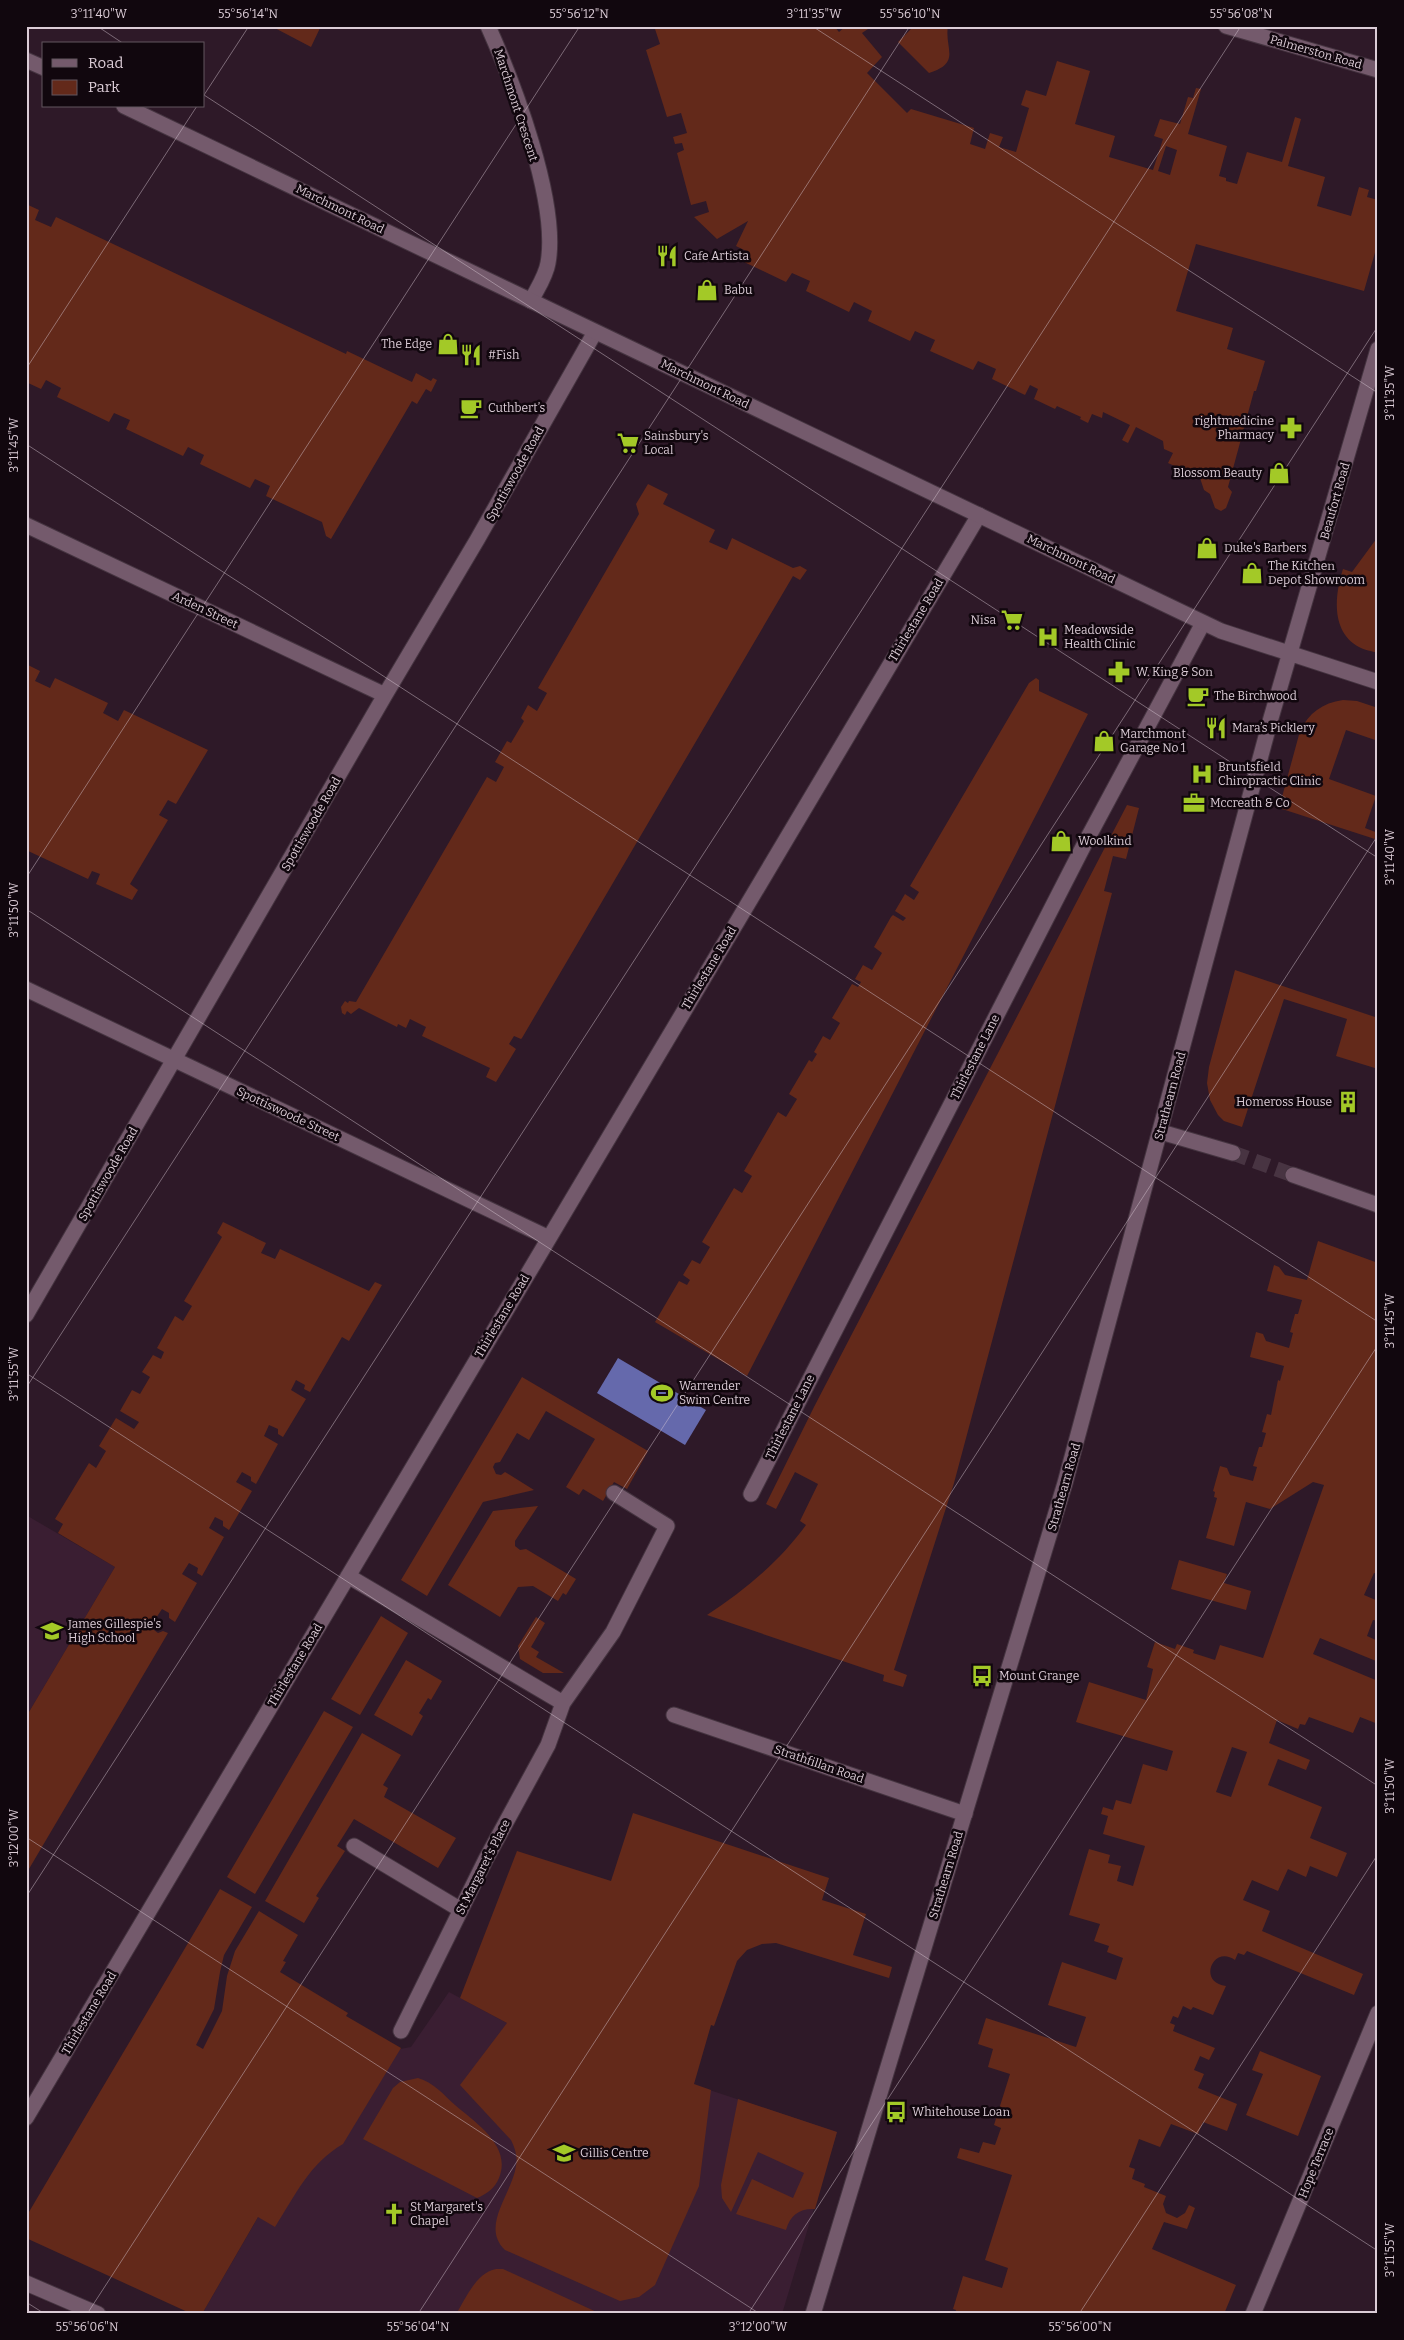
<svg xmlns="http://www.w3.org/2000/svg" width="1404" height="2340" font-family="Bitter,serif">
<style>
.built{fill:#3a1e32}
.green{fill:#63291a;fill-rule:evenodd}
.water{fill:#6569ac}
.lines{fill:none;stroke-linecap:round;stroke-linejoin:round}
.street-tunnel{stroke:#483442;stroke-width:15;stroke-dasharray:15 8;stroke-linecap:butt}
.street-casing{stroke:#453440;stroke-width:17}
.secondary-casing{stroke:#453440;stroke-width:17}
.street{stroke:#745a6c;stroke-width:15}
.secondary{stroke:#745a6c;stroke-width:15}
.ticks{fill:none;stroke:#dbccd6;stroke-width:1;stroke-opacity:0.45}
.labels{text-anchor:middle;stroke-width:5;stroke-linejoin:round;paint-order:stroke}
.street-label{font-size:12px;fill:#dbccd6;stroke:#11070e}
.poi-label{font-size:12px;fill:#dbccd6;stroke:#11070e;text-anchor:start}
.neatline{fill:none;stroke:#dbccd6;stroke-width:2}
.ticks-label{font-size:12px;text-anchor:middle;fill:#dbccd6}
</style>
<rect width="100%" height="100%" fill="#2e1928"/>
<path class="built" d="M26,1515L115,1567L26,1717Z
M449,1992L507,2023L837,2132L782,2314H202L283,2174L356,2057L411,2047Z"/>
<path class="green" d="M271,26H321L311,47Z
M654,26H834L839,32L846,26H866L868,29L862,33L882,57L867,73L907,113L911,109L974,128L970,144L985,149L990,133L1003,137L999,147L1016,152L1029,108L1021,105L1026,90L1046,96L1057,61L1090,71L1075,124L1115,136L1109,157L1153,170L1163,139L1154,136L1160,119L1180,124L1188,97L1193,98L1196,88L1201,89L1188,134L1227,146L1219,176L1226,178V181L1237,184L1247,152L1282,162L1295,117L1301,119L1288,166L1325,177L1317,206L1351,216L1359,187L1369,190L1367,197L1378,200V242L1364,291L1196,244L1176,311L1233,328L1227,349L1265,361L1256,391H1254L1228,487L1232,492L1226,508L1221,511L1215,508L1210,494L1204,490L1200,478L1168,463L1173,453L1164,449L1163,441L1136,427L1128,443L1122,440L1130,425L1103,412L1102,418L1092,414L1088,423L1080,419L1081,417L1059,407L1057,406L1055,409L1034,399L1038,389L1030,385L1025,395L992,379L996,369L978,361L973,370L930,351L935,340L915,331L910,341L868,321L872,311L854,302L849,312L806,291L810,281L792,273L786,282L742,261L746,251L736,246L748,221L717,239L694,217L709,212L706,201L691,205L677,153L684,150L682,143L675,144L673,137L687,133L681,113L667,117L646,50L660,44ZM1166,146L1177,150L1170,175L1158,171Z
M914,26H948C944,48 962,63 929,73L898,42Z
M26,204L39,210L35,220L51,227L56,217L346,354L347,351L412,382L416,373L431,381L433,378L437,380L431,392L426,389L417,404L412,401L331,539L326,536L322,522L266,496L270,486L255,479L250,488L200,464L204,455L188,447L183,456L126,429L130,420L114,413L109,422L57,397L61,388L46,380L41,389L26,382Z
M648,484L668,494L663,504L715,530L709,542L727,550L732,538L793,568L800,566L807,570L800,580L793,576L522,1038L521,1039L514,1036L509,1044L516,1049L496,1082L486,1077L490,1068L422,1036L426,1027L410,1019L406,1028L398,1024L397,1027L359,1008L351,1014L347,1011L345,1015L342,1013L341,1007L345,1001L348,1003L349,1001L356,1002L487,777L496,782L504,767L495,762L507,741L511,743L524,721L521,718L528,705L537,711L547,693L538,688L639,514L636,504Z
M1377,538L1378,539V653C1372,651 1364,650 1359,647C1330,631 1335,594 1343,569L1352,572Z
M26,664L40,671L35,681L50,688L55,678L108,703L103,713L118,721L124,710L208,750L176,804L168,800L159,815L168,820L130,884L138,890L132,900L96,884L100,874L92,871L88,879L26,850Z
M1036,678L1039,680V691L1088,714L747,1376L655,1322L679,1281L687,1285L690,1280L683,1275L692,1260L700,1264L710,1247L702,1242L734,1188L742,1193L752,1176L744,1171L778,1112L786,1117L797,1099L789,1094L809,1060L812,1062L817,1054L814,1052L823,1036L830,1040L840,1023L832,1018L852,984L858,987L861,982L855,979L863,965L872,970L882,953L874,947L891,917L893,915L903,921L906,918L895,911L905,894L914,900L919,892L910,886L1029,683Z
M1343,700L1357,701L1378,708V741L1346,730L1329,779L1376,796L1365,828L1378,833V840L1279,808L1300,731C1309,713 1322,703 1343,700Z
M1127,805L1139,808L1126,859L1113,856L1104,891L1112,893L954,1483L894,1670L907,1675L903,1687L883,1681L884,1675L707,1615C744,1591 780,1561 806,1525L800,1521L818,1484L795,1472L776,1509L766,1504L814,1407Z
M1235,970L1378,1018V1069L1336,1056L1347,1019L1284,999L1242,1127L1224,1121L1218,1115L1210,1100L1207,1083L1209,1067Z
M223,1222L266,1243L261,1253L275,1259L280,1249L369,1291L375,1282L382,1285L349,1341L342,1337L310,1392L304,1389L305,1385L296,1380L291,1390L306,1399L283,1437L278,1434V1429L269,1425L264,1436L278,1444L256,1484L251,1481V1477L242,1472L236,1482L252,1491L229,1530L223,1526V1521L215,1517L209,1528L224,1537L202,1576L197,1573L198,1568L189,1563L182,1574L197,1583L175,1622L169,1618V1613L162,1609L150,1627L158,1633L163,1631L168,1633L26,1874V1717L115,1567L58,1533L63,1524L55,1519L89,1463L96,1468L106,1451L99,1446L116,1418L134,1429L139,1422L120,1411L132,1390L140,1394L150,1377L142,1372L153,1355L161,1359L164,1352L157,1348L175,1316L183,1321L192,1306L184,1301L222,1237L217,1233Z
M1318,1241L1378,1263V1574L1374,1573L1364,1595L1378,1601V1621L1373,1620L1367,1636L1378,1641L1376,1661L1320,1638L1313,1654L1378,1681V1724L1360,1717L1353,1733L1309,1717L1305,1725L1300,1724L1298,1729L1277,1720L1269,1743L1310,1760L1306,1770L1278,1759L1268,1785L1322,1807L1310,1838L1347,1853L1337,1877L1310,1866L1306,1877L1288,1869L1278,1891L1252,1880L1243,1900L1270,1911L1262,1931L1363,1974L1354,1995L1247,1951L1244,1955L1238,1953L1235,1960C1213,1944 1197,1983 1226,1986L1213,2015L1193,2007L1191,2010L1183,2006L1178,2018L1173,2016L1170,2023L1175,2025L1173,2031L1215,2048L1209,2060L1200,2056L1194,2070L1204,2074L1198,2088L1237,2104L1227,2131L1203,2122L1198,2134L1171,2124L1160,2147L1139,2139L1129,2167L1135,2169L1132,2179L1145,2184L1144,2187L1166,2196L1163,2204L1166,2213L1177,2218L1185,2213L1189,2205L1195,2208L1187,2229L1164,2222L1152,2249L1236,2285L1224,2314H955L956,2310L953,2309L963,2276L1002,2288L1008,2268L985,2260L1012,2175L957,2158L960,2148L979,2153L983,2142L995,2145L1001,2128L994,2125L1010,2074L988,2067L993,2049L978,2044L986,2018L1076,2047L1086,2017L1048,2005L1062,1962L1116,1980L1123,1958L1107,1952L1109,1946L1094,1941L1100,1924L1069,1915L1089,1849L1110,1855L1108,1863L1121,1866L1117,1881L1133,1886L1145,1846L1103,1834L1108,1816L1101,1814L1103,1807L1113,1810L1116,1800L1131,1804L1143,1764L1167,1771L1173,1751L1076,1722L1089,1682L1146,1700L1153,1669L1147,1667L1155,1642L1175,1649L1177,1644L1194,1650L1193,1653L1215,1660L1220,1645L1263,1658L1324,1485L1313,1482L1270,1509L1246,1502L1234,1546L1206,1538L1217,1498L1214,1497L1215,1492L1213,1491L1220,1466L1227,1468L1230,1475L1253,1481L1257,1467L1253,1466L1259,1447H1262L1266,1433L1262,1432L1267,1414L1271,1415L1278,1380L1280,1381L1284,1366L1250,1357L1256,1332L1263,1334L1266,1341L1289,1348L1293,1333L1290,1332L1295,1314H1298L1302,1300L1267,1291L1274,1265L1279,1267L1285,1275L1307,1280ZM1232,1747L1247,1752L1231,1797L1216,1792Z
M522,1377L648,1451L627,1489L614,1482L603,1501L583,1489L579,1495L566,1487L595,1439L546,1411L529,1440L517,1433L500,1462L495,1463L493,1467L496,1474L501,1475L505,1472L534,1490L483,1502L427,1596L401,1580Z
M538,1506L515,1541V1546L520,1550L526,1549L576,1579L566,1595L563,1593L558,1601L533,1586L518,1587L500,1617L448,1585L493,1511Z
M1179,1560L1227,1574L1224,1583L1251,1591L1246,1610L1171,1589Z
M381,1616L408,1633L360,1715L331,1699Z
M536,1617L545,1623L531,1647L539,1652L536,1657L564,1673H543L520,1659L518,1646Z
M406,1660L442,1681L431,1700L428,1698L419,1713L423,1716L412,1736L374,1715Z
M324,1711L353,1727L255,1894L227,1877Z
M362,1733L401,1755L383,1785L388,1788L384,1797L456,1838L438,1868L354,1819L337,1846L345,1851L316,1896L319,1898L304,1923L265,1901Z
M633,1813L829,1878L822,1900L866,1914L853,1955L892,1967L889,1978L776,1943L762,1944L747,1950L737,1961L714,2026L711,2025L694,2084L711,2090L699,2186L655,2285L639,2297L620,2301L505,2250C480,2226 512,2194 516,2166C518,2157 515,2148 511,2140L460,2085L507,2023L460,1998L517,1851L611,1881Z
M220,1889L252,1907L224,1955L220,1972L214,2009L196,2045L203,2049L222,2011L227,1976L235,1951L259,1911L298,1935L283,1961L286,1962L280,1972L348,2013L346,2016L401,2048L343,2144C309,2164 296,2194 275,2227L258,2217L202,2314H192L26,2238V2217Z
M1260,2051L1321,2076L1298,2136L1246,2115L1263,2074L1252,2070Z
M418,2078C433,2082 444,2095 455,2105C476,2123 512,2146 499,2178C495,2188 487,2194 477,2198L363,2139L393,2088L400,2082Z
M738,2099L837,2132L815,2209C800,2208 790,2215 786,2230L736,2214L752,2179L793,2198L804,2173L758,2152L731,2212L722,2198L721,2185Z
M496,2269H503L601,2314H456C466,2298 476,2273 496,2269Z"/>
<path class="water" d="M618,1358L706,1410L685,1445L597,1393Z"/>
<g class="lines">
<path class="street-tunnel" d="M1233,1153L1293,1175"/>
<g class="street-casing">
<path id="street" d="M488,26C513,82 559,202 548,263C546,276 537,289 531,301
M1226,26L1378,70
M26,525L385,695
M26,989L549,1238
M1161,1132L1233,1153
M1293,1175L1378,1205
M26,1315L385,695L477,540L595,332
M751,1494L1084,845L1203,623
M348,1576L563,1703
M674,1715L965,1814
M354,1846L461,1910
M401,2031L486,1859L548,1745L563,1703L613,1632L667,1526L614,1493
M26,2118L979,515
M26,2283L98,2314
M1253,2314L1378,2013"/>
</g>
<g class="secondary-casing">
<path id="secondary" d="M26,60L44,68
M124,106L1221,631L1378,682
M813,2314L1065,1483L1271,718L1378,349"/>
</g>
<use href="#street" class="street"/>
<use href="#secondary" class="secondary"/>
</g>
<path class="ticks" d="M97,26L124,44M812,26L1378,393M204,95L1378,858M204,95L249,26M26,369L197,106M26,444L1378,1322M26,878L580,26M26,909L1378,1786M26,1373L1378,2251M26,1388L910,26M26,1837L760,2314M26,1897L1241,26M26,2302L45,2314M87,2314L1378,326M418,2314L1378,835M748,2314L1378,1345M1079,2314L1378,1854"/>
<defs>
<g id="restaurant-bare" transform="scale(1.725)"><path d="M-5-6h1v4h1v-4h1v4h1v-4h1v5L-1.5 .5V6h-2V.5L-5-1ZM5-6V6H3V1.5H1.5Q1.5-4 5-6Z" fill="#a3c927" stroke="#11070e" stroke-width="2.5" paint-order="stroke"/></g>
<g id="shop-bare" transform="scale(1.725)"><path d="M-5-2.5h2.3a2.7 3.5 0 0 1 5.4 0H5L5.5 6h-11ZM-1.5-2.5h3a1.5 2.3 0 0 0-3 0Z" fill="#a3c927" stroke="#11070e" stroke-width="2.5" paint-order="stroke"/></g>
<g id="cafe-bare" transform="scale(1.725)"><path d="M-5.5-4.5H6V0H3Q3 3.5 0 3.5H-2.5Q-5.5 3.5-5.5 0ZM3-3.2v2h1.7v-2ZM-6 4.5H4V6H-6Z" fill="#a3c927" stroke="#11070e" stroke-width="2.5" paint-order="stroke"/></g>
<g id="pharmacy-bare" transform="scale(1.725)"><path d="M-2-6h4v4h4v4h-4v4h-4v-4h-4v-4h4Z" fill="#a3c927" stroke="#11070e" stroke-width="2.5" paint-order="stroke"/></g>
<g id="supermarket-bare" transform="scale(1.725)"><path d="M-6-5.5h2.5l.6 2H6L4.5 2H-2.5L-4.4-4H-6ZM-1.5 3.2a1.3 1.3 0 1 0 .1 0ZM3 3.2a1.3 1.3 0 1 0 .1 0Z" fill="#a3c927" stroke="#11070e" stroke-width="2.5" paint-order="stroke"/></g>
<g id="hospital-bare" transform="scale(1.725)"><path d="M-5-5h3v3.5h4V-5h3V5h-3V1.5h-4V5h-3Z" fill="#a3c927" stroke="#11070e" stroke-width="2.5" paint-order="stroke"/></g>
<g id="office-bare" transform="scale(1.725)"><path d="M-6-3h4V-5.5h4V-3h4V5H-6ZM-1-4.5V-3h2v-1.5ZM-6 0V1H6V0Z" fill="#a3c927" stroke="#11070e" stroke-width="2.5" paint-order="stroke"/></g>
<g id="building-bare" transform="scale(1.725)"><path d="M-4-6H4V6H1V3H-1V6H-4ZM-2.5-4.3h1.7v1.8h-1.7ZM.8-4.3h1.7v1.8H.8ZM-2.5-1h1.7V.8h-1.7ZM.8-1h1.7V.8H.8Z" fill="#a3c927" stroke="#11070e" stroke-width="2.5" paint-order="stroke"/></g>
<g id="stadium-bare" transform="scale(1.725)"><path d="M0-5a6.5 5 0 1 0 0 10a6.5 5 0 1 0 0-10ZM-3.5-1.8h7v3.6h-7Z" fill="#a3c927" stroke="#11070e" stroke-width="2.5" paint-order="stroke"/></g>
<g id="school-bare" transform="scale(1.725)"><path d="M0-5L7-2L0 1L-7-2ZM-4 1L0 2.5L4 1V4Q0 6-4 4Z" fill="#a3c927" stroke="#11070e" stroke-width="2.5" paint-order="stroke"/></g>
<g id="bus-bare" transform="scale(1.725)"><path d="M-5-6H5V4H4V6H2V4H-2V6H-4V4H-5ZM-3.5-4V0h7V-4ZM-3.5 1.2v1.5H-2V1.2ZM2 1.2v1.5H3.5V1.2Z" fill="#a3c927" stroke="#11070e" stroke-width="2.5" paint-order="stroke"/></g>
<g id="university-bare" transform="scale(1.725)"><path d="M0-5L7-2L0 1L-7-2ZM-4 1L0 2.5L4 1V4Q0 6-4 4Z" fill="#a3c927" stroke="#11070e" stroke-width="2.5" paint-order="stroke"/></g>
<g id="church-bare" transform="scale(1.725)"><path d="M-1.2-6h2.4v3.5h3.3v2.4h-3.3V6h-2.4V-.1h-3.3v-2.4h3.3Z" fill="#a3c927" stroke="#11070e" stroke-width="2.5" paint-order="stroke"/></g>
</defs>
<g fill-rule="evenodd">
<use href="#restaurant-bare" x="667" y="256"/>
<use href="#shop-bare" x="707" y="290"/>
<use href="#shop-bare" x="448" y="344"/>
<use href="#restaurant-bare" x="471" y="355"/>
<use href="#cafe-bare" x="471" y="408"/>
<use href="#pharmacy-bare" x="1291" y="428"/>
<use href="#supermarket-bare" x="628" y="443"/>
<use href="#shop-bare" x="1279" y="473"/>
<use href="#shop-bare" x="1207" y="548"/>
<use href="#shop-bare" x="1252" y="573"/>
<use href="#supermarket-bare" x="1012" y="620"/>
<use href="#hospital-bare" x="1048" y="637"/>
<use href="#pharmacy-bare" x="1119" y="672"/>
<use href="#cafe-bare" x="1198" y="696"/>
<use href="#restaurant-bare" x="1216" y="728"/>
<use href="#shop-bare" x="1104" y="741"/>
<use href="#hospital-bare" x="1202" y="774"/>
<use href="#office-bare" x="1194" y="803"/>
<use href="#shop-bare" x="1061" y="841"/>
<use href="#building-bare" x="1348" y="1102"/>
<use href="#stadium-bare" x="662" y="1393"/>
<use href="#school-bare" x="52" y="1631"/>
<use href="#bus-bare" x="982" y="1676"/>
<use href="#bus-bare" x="896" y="2112"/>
<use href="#university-bare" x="564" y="2153"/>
<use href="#church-bare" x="394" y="2214"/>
</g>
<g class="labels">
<g class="street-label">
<text transform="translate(1316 52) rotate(16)" y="4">Palmerston Road</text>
<text transform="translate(516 105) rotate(72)" y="4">Marchmont Crescent</text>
<text transform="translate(340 209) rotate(26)" y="4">Marchmont Road</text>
<text transform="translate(705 384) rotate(26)" y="4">Marchmont Road</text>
<text transform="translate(515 474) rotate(-61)" y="4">Spottiswoode Road</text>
<text transform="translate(1335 501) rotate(-74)" y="4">Beaufort Road</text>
<text transform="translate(1071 559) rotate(26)" y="4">Marchmont Road</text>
<text transform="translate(205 610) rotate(25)" y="4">Arden Street</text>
<text transform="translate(916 620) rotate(-59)" y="4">Thirlestane Road</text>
<text transform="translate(311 824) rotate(-60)" y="4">Spottiswoode Road</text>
<text transform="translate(709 968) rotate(-59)" y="4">Thirlestane Road</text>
<text transform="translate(975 1057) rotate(-63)" y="4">Thirlestane Lane</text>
<text transform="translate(1170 1096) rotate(-75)" y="4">Strathearn Road</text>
<text transform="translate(288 1114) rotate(25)" y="4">Spottiswoode Street</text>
<text transform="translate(108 1174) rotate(-60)" y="4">Spottiswoode Road</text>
<text transform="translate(502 1316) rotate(-59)" y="4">Thirlestane Road</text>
<text transform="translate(790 1417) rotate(-63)" y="4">Thirlestane Lane</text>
<text transform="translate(1064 1487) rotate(-74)" y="4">Strathearn Road</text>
<text transform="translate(295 1665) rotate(-59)" y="4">Thirlestane Road</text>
<text transform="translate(819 1764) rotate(19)" y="4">Strathfillan Road</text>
<text transform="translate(483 1867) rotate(-63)" y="4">St Margaret's Place</text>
<text transform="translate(946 1875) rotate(-73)" y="4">Strathearn Road</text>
<text transform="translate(89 2013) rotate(-59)" y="4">Thirlestane Road</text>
<text transform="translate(1316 2163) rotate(-68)" y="4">Hope Terrace</text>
</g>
<g class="poi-label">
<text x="684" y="260">Cafe Artista</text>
<text x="724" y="294">Babu</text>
<text x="432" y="348" text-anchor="end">The Edge</text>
<text x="488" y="359">#Fish</text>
<text x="488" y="412">Cuthbert’s</text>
<text x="1274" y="425" text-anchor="end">rightmedicine<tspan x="1274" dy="14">Pharmacy</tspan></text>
<text x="644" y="440">Sainsbury's<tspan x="644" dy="14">Local</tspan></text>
<text x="1262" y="477" text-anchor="end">Blossom Beauty</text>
<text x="1224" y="552">Duke's Barbers</text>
<text x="1268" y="570">The Kitchen<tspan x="1268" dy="14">Depot Showroom</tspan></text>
<text x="996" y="624" text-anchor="end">Nisa</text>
<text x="1064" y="634">Meadowside<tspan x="1064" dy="14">Health Clinic</tspan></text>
<text x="1136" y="676">W. King &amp; Son</text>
<text x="1214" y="700">The Birchwood</text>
<text x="1232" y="732">Mara’s Picklery</text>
<text x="1120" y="738">Marchmont<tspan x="1120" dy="14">Garage No 1</tspan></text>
<text x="1218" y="771">Bruntsfield<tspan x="1218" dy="14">Chiropractic Clinic</tspan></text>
<text x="1210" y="807">Mccreath &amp; Co</text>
<text x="1078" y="845">Woolkind</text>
<text x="1332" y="1106" text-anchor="end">Homeross House</text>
<text x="679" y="1390">Warrender<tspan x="679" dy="14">Swim Centre</tspan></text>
<text x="68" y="1628">James Gillespie's<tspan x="68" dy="14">High School</tspan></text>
<text x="999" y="1680">Mount Grange</text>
<text x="912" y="2116">Whitehouse Loan</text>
<text x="580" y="2157">Gillis Centre</text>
<text x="410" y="2211">St Margaret's<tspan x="410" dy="14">Chapel</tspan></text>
</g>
</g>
<rect width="1404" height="2340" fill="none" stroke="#11070e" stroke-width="55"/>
<rect x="42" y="42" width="162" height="65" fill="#11070e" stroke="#62565e"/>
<rect x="52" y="59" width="25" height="8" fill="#745a6c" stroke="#62565e"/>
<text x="88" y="68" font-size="15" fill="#dbccd6">Road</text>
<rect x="52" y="80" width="25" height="15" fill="#63291a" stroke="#62565e"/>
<text x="88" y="92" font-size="15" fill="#dbccd6">Park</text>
<rect x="28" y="28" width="1348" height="2284" class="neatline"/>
<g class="ticks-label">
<text x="99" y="18">3°11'40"W</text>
<text x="248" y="18">55°56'14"N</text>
<text x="579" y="18">55°56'12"N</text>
<text x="814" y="18">3°11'35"W</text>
<text x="910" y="18">55°56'10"N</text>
<text x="1241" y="18">55°56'08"N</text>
<text transform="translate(1390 393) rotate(-90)" y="4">3°11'35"W</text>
<text transform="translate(14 445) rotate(-90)" y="4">3°11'45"W</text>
<text transform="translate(1390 857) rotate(-90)" y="4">3°11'40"W</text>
<text transform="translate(14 910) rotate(-90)" y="4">3°11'50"W</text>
<text transform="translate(1390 1321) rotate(-90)" y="4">3°11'45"W</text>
<text transform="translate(14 1374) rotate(-90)" y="4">3°11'55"W</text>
<text transform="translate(1390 1786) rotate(-90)" y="4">3°11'50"W</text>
<text transform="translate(14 1838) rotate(-90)" y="4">3°12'00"W</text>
<text transform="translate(1390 2250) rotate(-90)" y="4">3°11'55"W</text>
<text x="87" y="2331">55°56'06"N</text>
<text x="418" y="2331">55°56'04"N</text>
<text x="758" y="2331">3°12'00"W</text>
<text x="1080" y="2331">55°56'00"N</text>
</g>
</svg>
